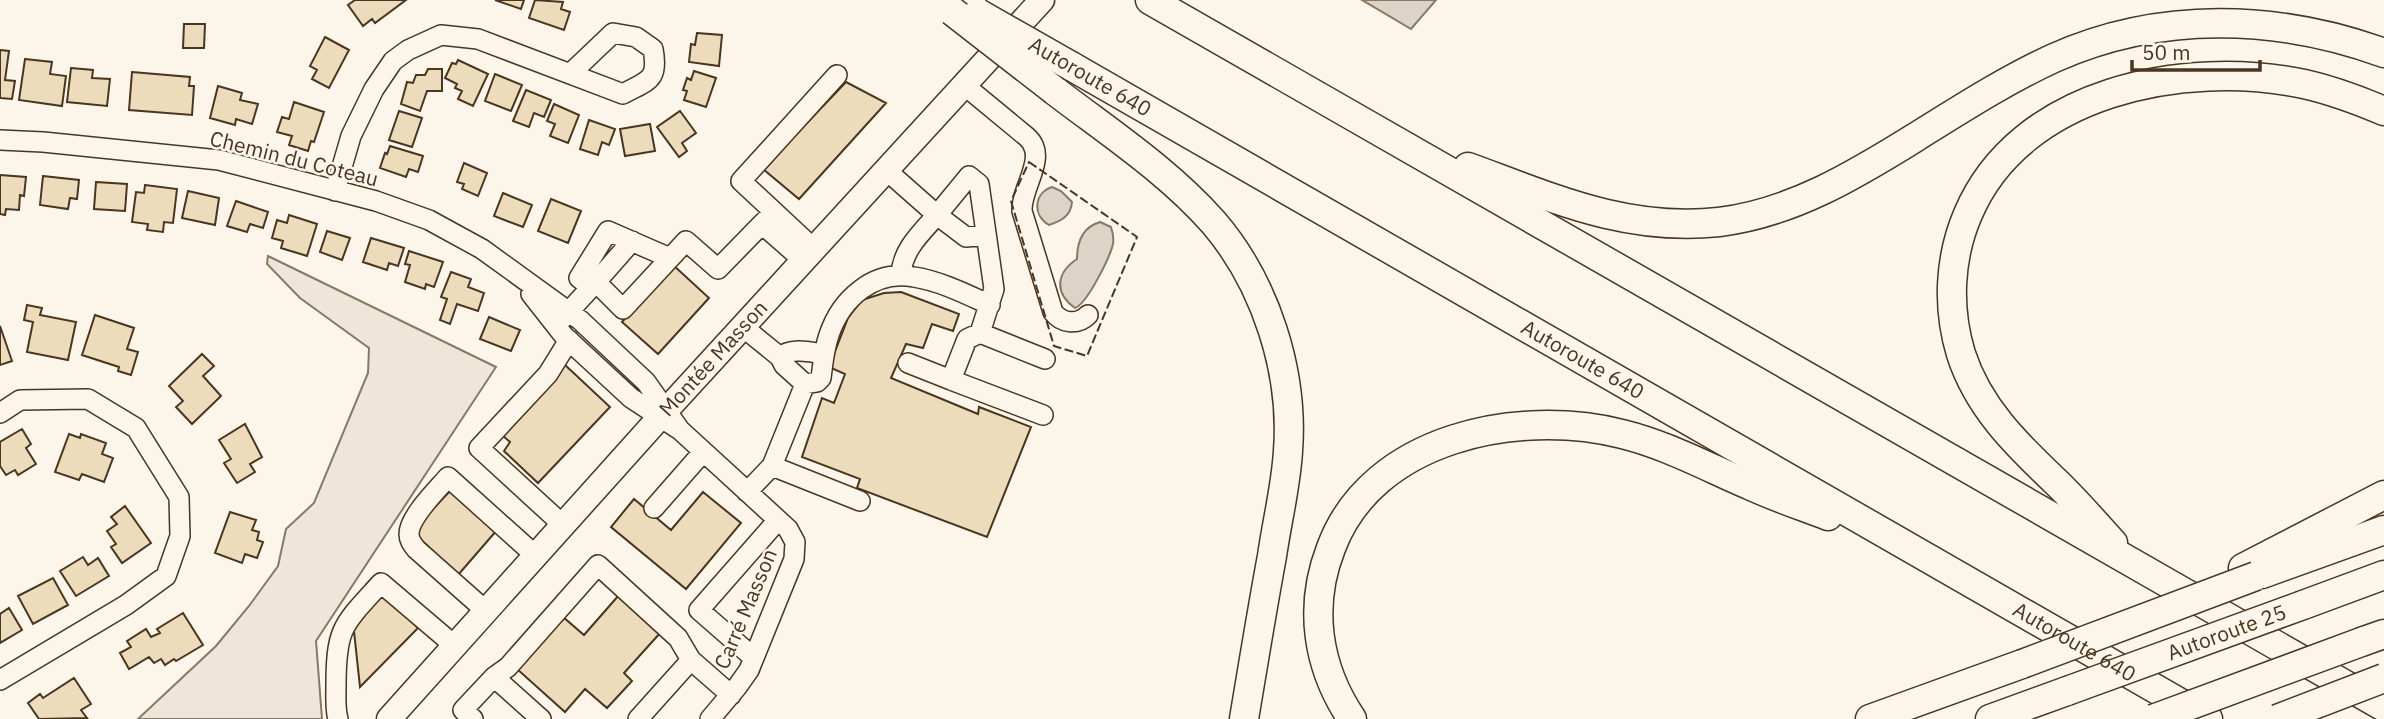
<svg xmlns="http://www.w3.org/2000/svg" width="2384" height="719" font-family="'IBM Plex Sans',sans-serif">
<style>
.green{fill:#ede6d9;stroke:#887966;stroke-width:2}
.water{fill:#dcd4c6;stroke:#887966;stroke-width:2}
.building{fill:#ecdcbc;stroke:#4a3520;stroke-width:2}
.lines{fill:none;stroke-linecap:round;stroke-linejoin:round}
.minor-casing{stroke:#4a3520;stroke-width:22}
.major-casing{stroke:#4a3520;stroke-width:27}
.highway-casing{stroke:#4a3520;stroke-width:31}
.minor{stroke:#fbf6e9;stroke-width:19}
.major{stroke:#fbf6e9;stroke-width:24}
.highway{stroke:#fbf6e9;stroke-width:28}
.highway-bridge-casing{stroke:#4a3520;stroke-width:31;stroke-linecap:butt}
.highway-bridge{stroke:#fbf6e9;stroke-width:28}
.fence{stroke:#4a3520;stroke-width:2;stroke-dasharray:9 3.5;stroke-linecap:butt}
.labels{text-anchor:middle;stroke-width:5;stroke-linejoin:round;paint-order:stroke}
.street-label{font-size:21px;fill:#4a3520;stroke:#fbf6e9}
</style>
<rect width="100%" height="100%" fill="#fbf6e9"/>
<path class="green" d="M268,256L496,367L316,641L322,719H138L216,646L249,606L278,566L286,529L314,503L368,373L369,348L300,298L267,264Z"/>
<path class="water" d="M1362,0H1436L1411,29Z
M1052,187L1061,191L1072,202C1071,216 1061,221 1049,225C1032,215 1034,193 1052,187Z
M1100,222L1111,227C1113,233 1114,237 1113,244C1110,257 1087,304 1075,308C1054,293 1056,273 1077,259C1077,242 1083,227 1100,222Z"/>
<path class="building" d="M355,0H406L375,23L372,19L363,26L348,5Z
M495,0H524L521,9Z
M535,0L563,2L561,9L570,12L564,30L529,18Z
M184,24H205L204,48H183Z
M697,33L722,35L719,66L689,62L691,44L695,45Z
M325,37L349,50L329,88L312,79L317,70L310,66Z
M0,50L9,51L5,80L15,81L12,99L0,98Z
M25,59L52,62L50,74L66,76L62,106L19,100Z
M458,60L488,74L473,106L458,99L462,91L455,88L457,84L445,78L452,63L456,64Z
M71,68L93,70L92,78L110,79L107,106L67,102Z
M428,69H442V91H427L420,111L401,104L407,82L413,83L416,75H425Z
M694,71L716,78L706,107L684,100L687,91L683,90L687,78L691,80Z
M132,72L190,77L189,86H194L192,115L129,110Z
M495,74L522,85L511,111L485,101Z
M846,82L886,103L799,199L763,169Z
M218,86L242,93L240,100L258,104L252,124L236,119L235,125L210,118Z
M526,90L551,100L544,117L534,113L529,127L513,121Z
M294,102L324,112L314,142L311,141L308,151L289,145L292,136L277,132L282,117L289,119Z
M554,104L579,115L568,143L550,136L555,124L547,121Z
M399,111L422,118L412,147L389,140Z
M680,111L696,133L682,143L687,151L679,157L657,127Z
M589,120L615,129L609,145L602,142L598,155L580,149Z
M650,124L655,151L625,156L620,129Z
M390,146L423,156L418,172L409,169L406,177L380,168L385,153L387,154Z
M464,163L487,173L478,196L462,189L464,184L457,182Z
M0,175L26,177L24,196L20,195L19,210L6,209L5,215L0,214Z
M43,176L79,180L77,199L70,198L68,209L40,205Z
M96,182L127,184L125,211L94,209Z
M145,185L177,189L173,223L164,222L163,232L147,230L148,224L132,222L136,192L144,193Z
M188,191L219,198L215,225L182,218Z
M503,193L532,205L523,227L494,216Z
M551,199L581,211L568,243L538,231Z
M236,201L268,212L263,228L250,224L247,232L227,226Z
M289,215L317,224L307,256L281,248L283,241L272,238L277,220L287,223Z
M327,231L350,238L342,260L320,252Z
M371,238L404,248L398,266L389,263L387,270L363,262Z
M409,251L443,262L434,287L426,284L425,289L405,282L410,265L405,264Z
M672,264L709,298L658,354L622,322Z
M451,272L471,279L468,287L484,293L478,311L457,304L450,324L440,320L447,299L441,297Z
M901,292L959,314L953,331L932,324L923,348L906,344L891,378L978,414L979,407L1031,427L987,537L857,488L860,479L802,457L822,398L834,403L845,374L829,367L848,318L862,300L884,293Z
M27,305L42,308L40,315L76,322L68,360L27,352L33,322L24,320Z
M95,315L134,328L127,349L138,352L131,375L118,371L119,367L82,355Z
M489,317L520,330L511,351L480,339Z
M0,326L12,361L0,365Z
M202,354L214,366L203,376L221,396L192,424L176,407L183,401L169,386Z
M564,364L610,407L538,483L504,451L510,442L502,435Z
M245,424L262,457L250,464L255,472L237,483L224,463L231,459L219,440Z
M22,429L31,444L26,448L36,464L18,475L15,470L6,475L0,466V442Z
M69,434L80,438L81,434L106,443L102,454L113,458L104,482L82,474L79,480L55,472Z
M451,490L497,530L458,575L412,531Z
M703,492L741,523L686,589L611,527L634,499L671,530Z
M125,506L151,543L122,563L111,547L116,544L107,531L117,524L111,517Z
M230,512L256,520L252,530L259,532L257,540L263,542L257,558L245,554L242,563L215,553Z
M83,557L88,565L98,558L109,576L76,596L60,571Z
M53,578L68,605L33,624L18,596Z
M381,591L418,628L360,687L353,622Z
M619,595L661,632L624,673L632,681L607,708L585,689L565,712L517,669L563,617L584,635Z
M9,608L22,630L0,643V614Z
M183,613L203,645L176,661L174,659L165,665L161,659L154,663L149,657L129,669L120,653L131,647L127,641L146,629L151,637L160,633L157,629Z
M74,678L91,704L81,710L87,718L39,719L28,703L40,694L43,698Z"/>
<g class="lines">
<g class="minor-casing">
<path id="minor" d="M964,85L1027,137C1049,157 1021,186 1022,211L1053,312C1062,324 1078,325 1088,315
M0,140L43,142L219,160L376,201L429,220L482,249L580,320L646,382L680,430
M886,170L937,215C921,233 902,250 901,275
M335,191L351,136L374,89L393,61L408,50L441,35L478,39L623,94C648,80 659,81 653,49L636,37L613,33L570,74
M771,215L762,224L804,261
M986,235L966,237L937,215L969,176L979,184L994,289L980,333L1045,359
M814,249L741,181L837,75
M596,282L632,241
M591,287L579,278L608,231L670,258
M531,294L564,336L631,398L680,430L788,529L795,542L794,559L749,670L737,687L710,719
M561,320L596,282L623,309L686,241L718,269L762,224
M743,327L780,357L784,365L805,384L772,466
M980,333L967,339L951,380L1043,415
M780,357C792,347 810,352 824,354
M908,363L951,380
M805,384L817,382L821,378C823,363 824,349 829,335C841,299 874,269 914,277C940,281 966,294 990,305
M0,413L20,400L88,399L136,428L179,497L180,536L166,576L126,605L0,680
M747,492L772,466L860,501
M654,508L703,452
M563,525L479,448L548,374L569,340
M486,611L416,549C412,544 409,540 409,534C409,517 437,490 448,477L536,556
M754,658L699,610L778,520
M494,677L508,667L598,565L678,638L691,660
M338,719C335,709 336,697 336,686C336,627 343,625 381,583L455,646
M473,719L463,710L494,677L541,719
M638,719L691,660L731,695"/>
</g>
<g class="major-casing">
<g id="major">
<path id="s1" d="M389,719L660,417L1042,0"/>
</g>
</g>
<g class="highway-casing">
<g id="highway">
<path d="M1150,0L2384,707"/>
<path id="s2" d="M1071,66L2208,719"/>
<path d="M1055,91C1110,133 1168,171 1214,223C1266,284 1294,372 1288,451C1286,486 1277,521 1272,556C1262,610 1253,665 1244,719"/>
<path d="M1468,167C1553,198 1626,232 1719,222C1792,213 1855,175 1916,137C1961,109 2006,80 2054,58C2159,11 2277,14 2384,53"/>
<path d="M2113,543C2094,522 2075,500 2055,481C2016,444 1978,407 1961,354C1947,308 1949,258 1968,214C2020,91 2184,59 2304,84C2331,90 2358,100 2384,111"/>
<path d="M2243,568L2384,495"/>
<path d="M2262,574L2384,530"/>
<path d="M2303,605L2384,575"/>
<path d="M2364,641L2384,634"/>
<path d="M1352,719C1317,667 1308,607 1331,548C1372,437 1518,408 1622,434C1667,445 1707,467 1749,485C1775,497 1802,506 1828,516"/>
<path d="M1870,719L2022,664"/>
<path d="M1990,719L2067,691"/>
</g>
</g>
<use href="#minor" class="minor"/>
<use href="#major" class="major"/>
<use href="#highway" class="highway"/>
<g class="highway-bridge-casing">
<g id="highway-bridge">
<path d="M952,11L1055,91"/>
<path d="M978,13L1071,66"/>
<path d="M2022,664L2256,576"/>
<path id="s3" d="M2067,691L2303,605"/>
<path d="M2153,719L2364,641"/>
<path d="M2277,719L2384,678"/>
</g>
</g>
<use href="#highway-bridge" class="highway-bridge"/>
<path class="fence" d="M1029,162L1137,237L1087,356L1054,346L1011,201Z"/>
</g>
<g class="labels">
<g class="street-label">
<text transform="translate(1090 77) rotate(30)" y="7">Autoroute 640</text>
<text transform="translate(294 159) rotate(14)" y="7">Chemin du Coteau</text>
<text dy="7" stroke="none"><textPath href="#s1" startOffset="485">Montée Masson</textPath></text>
<text dy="7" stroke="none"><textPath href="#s2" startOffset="590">Autoroute 640</textPath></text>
<text transform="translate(746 609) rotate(-67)" y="7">Carré Masson</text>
<text dy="7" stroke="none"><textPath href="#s3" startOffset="170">Autoroute 25</textPath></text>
<text dy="7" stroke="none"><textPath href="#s2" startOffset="1157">Autoroute 640</textPath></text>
</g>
</g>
<path d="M2132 60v10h128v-10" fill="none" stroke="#4a3520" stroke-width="3.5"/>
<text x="2142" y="60" font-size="21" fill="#4a3520" stroke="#fbf6e9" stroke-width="5" paint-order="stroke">50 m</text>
</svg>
